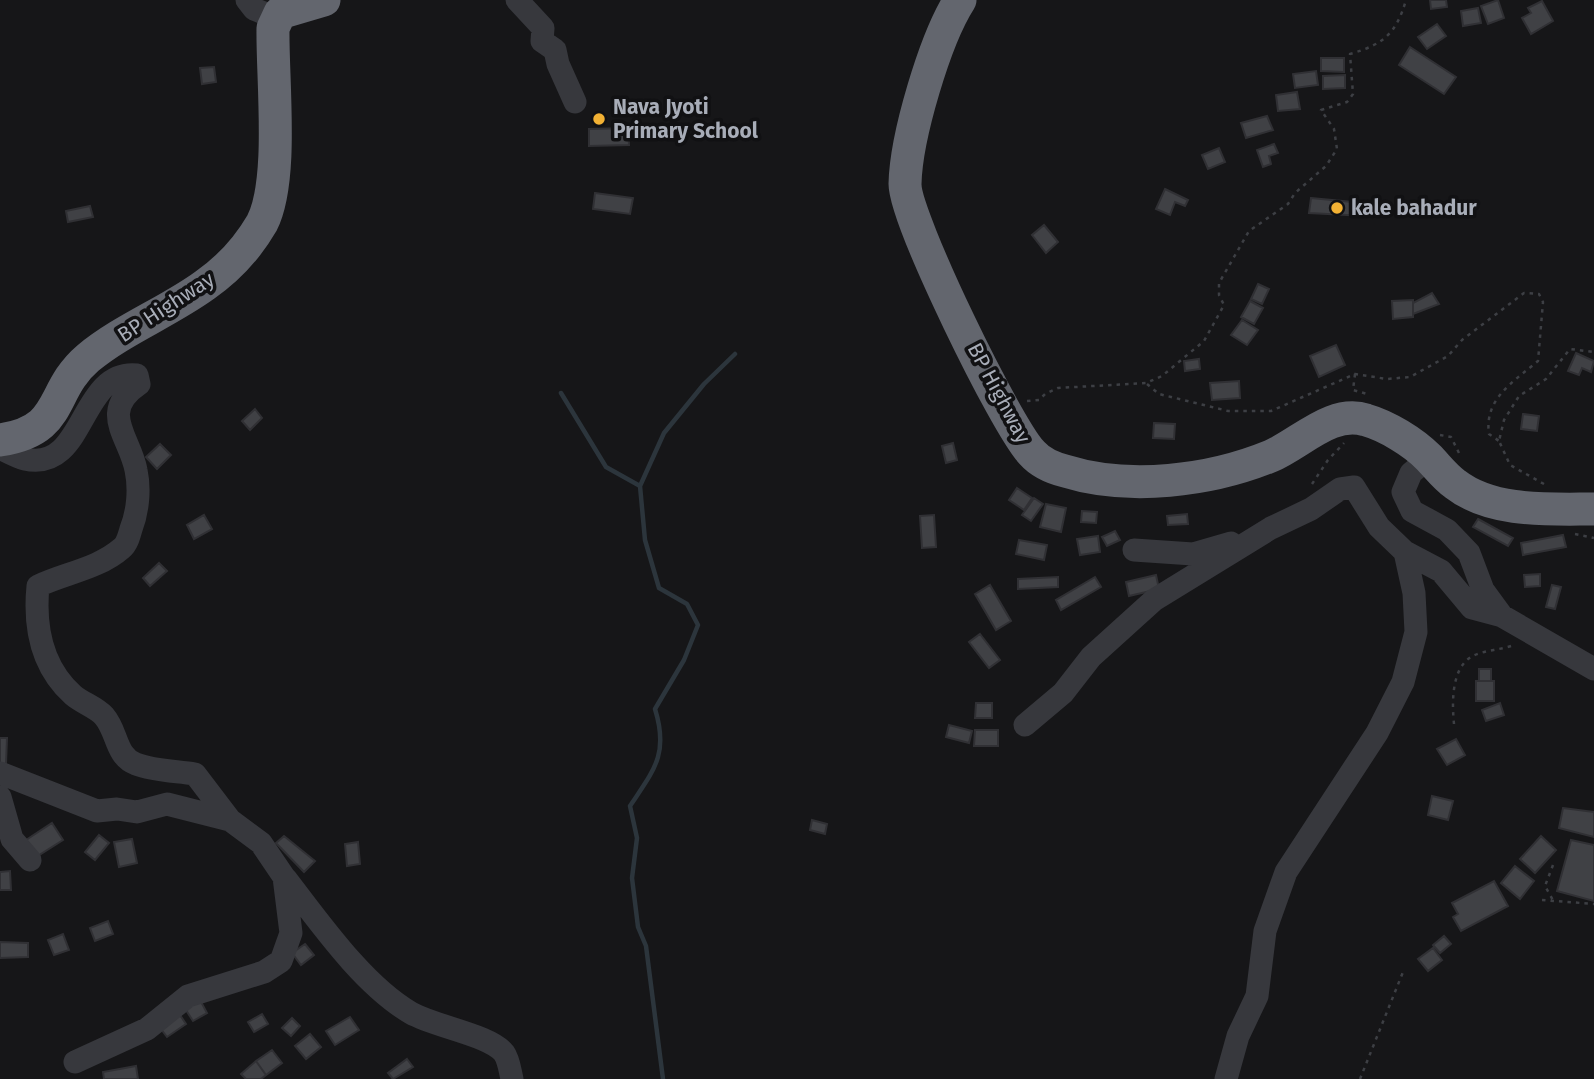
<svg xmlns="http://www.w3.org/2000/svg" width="1594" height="1079" font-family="'Fira Sans',sans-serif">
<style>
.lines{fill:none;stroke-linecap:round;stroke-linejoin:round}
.stream{stroke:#2c353c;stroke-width:4.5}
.building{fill:#404145;stroke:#303034;stroke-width:2}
.path{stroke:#3d3f44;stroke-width:2.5;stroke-dasharray:3.5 5;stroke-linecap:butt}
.minor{stroke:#37383d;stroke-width:23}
.highway{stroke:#63666e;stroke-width:33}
.poi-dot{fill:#f2b134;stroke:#111113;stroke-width:2.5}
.labels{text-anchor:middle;stroke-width:7;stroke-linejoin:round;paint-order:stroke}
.poi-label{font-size:21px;font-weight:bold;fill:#a8adb8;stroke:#111113;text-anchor:start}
.street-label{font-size:21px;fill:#a8adb8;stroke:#111113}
</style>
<rect width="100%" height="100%" fill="#161618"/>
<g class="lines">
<path class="stream" d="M561,393L606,467L640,486
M663,1079L646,946L638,927L632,878L637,838L630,806C654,770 669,754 655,709L684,660L698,625L687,604L659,588L645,540L640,486L664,433L704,384L735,354"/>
</g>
<path class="building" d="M1430,0H1446L1447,7L1431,9Z
M1498,0L1504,18L1488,24L1481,6Z
M1542,1L1553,21L1531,34L1522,18L1531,13L1528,8Z
M1478,8L1481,23L1463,26L1461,11Z
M1437,24L1446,36L1427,49L1418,37Z
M1410,47L1456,77L1444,94L1399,65Z
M1321,58H1344V72L1321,71Z
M214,67L216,82L202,84L200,68Z
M1316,71L1318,85L1295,88L1293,74Z
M1345,75V88L1323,89V76Z
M1297,92L1300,109L1278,111L1276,95Z
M1267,116L1273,130L1246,138L1241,123Z
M628,128L629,145L589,146V129Z
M1274,144L1278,153L1269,156L1271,164L1263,167L1257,150Z
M1219,148L1225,162L1208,169L1202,155Z
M1165,189L1188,200L1185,206L1175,202L1170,215L1156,209Z
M595,193L633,198L630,214L593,209Z
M1311,198L1363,203L1365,216L1309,213Z
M90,206L93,217L68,222L66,211Z
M1044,225L1058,242L1046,253L1032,235Z
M1258,284L1269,289L1262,304L1251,299Z
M1432,293L1439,304L1413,314V303Z
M1413,300V317L1393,319L1392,301Z
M1250,301L1263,308L1254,324L1241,317Z
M1242,320L1258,330L1247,345L1231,335Z
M1336,345L1345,365L1319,377L1310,356Z
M1576,353L1594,361L1591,372L1582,368L1579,375L1568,371Z
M1199,359L1200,369L1185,371L1184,361Z
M1239,381L1240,398L1212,400L1210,383Z
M255,409L262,418L250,430L242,421Z
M1523,414L1539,416L1537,431L1521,429Z
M1154,423L1175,424L1174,439L1153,438Z
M953,443L957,460L946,463L942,446Z
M160,444L171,455L157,469L146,457Z
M1017,488L1032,498L1024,510L1009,500Z
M1034,498L1043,504L1031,521L1022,515Z
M1046,504L1066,508L1061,532L1040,527Z
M1082,511L1097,512L1096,523L1081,522Z
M1187,514L1188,524L1168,525L1167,516Z
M204,515L212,529L194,539L187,525Z
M934,515L936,547L922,548L920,516Z
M1478,519L1513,538L1508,546L1473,527Z
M1115,531L1120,540L1107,546L1102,537Z
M1563,535L1566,547L1523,555L1521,543Z
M1098,536L1100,552L1080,555L1077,539Z
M1019,540L1047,545L1044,560L1016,554Z
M159,563L167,571L150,586L143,578Z
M1540,574V586L1525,587L1524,575Z
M1156,575L1159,589L1129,596L1126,582Z
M1058,577V587L1018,589V579Z
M1095,577L1101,587L1061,610L1056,600Z
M990,585L1011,621L996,630L975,594Z
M1552,585L1561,587L1555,609L1546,607Z
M980,634L1000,660L989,668L969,642Z
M1479,669H1491V681H1479Z
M1476,681H1494V701H1476Z
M976,703H992V718H975Z
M1500,703L1504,715L1486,721L1482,710Z
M949,725L972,731L969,743L946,737Z
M975,730H998V746H974Z
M0,738H7L6,764H0Z
M1456,739L1465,755L1447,765L1437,749Z
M1432,796L1453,801L1448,820L1428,815Z
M1563,808L1594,812V837L1559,828Z
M812,820L827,824L825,834L810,830Z
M52,823L63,840L36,857L26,840Z
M99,835L109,843L95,860L85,852Z
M284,836L315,861L304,872L276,843Z
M1541,836L1556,850L1535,873L1520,859Z
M132,839L137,863L119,867L114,842Z
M1571,840L1594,845V901L1557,891Z
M358,842L360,864L347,866L345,844Z
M1515,866L1534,881L1520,899L1501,883Z
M10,871L11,890H0V872Z
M1494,881L1508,906L1461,931L1453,917L1458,914L1452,903Z
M108,921L113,934L95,941L90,928Z
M63,934L69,950L54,955L48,940Z
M1444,936L1451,944L1440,953L1433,945Z
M0,942L28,943V957L0,958Z
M305,944L314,955L301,965L292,953Z
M1433,948L1442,960L1428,971L1418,959Z
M199,998L207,1013L193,1021L184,1007Z
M178,1012L186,1024L167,1037L158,1025Z
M262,1014L268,1024L254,1032L248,1022Z
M350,1017L359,1030L335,1045L326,1031Z
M292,1018L300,1026L291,1036L282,1028Z
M310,1034L321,1047L306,1059L295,1046Z
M272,1050L282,1063L266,1075L256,1061Z
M407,1059L413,1067L393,1079L388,1073Z
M256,1061L266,1075L261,1079H246L241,1074Z
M136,1066L138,1079H104L103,1072Z"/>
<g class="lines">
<path class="path" d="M1355,374L1353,390L1367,394
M1147,384L1159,394L1228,411H1271L1355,374L1387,379L1410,377L1448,356L1462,340L1524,293L1539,294L1543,302L1538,361C1513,382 1484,399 1489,434L1499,441
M1027,401L1039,400L1045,394L1058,388L1146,383L1162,376L1204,341L1224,305L1219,295V283L1249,231L1288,204L1295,193L1326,166L1337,149L1334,129L1321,110L1347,102L1353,94L1350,54C1384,44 1396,34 1406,0
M1440,435L1451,437L1460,455
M1312,484L1328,460L1344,443
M1544,484L1510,465L1499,441L1504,420L1519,396L1546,379L1570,349L1594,352
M1575,534L1594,538
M1454,724C1452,704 1451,669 1471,657C1483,650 1501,650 1514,645
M1553,865L1545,886L1554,902
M1542,900L1594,904
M1360,1079L1403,972"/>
<path class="minor" d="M247,0L254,9L276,18
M517,0L543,28L542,41L555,50L558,64L575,102
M0,448C8,452 17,457 25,459C86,473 79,369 137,375L139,384C98,412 130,437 136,470C140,489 138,511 131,529C129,536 127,544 122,548C98,569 65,573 38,586C34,627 42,667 73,695C82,703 96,707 104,716C118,732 115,756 136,764C154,771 176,771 195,774L230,820L261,843L284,877L291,933L281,961L264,972L188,996L147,1029L75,1062
M1429,458L1411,473L1403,492L1412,511L1447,530L1469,553L1483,590L1502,616L1594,669
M1134,550L1193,554L1231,543
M1025,725L1063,693L1091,657L1154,600L1271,528L1311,509L1340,489L1354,487L1379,527L1405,552L1441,571L1472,608L1502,616
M0,773L97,811L117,809L137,812L167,804L230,820
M0,797L12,839L30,860
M286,879C320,923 363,985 411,1013C436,1027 490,1035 504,1053C509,1060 510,1071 512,1079
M1226,1079L1238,1036L1257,996L1265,931L1286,872L1377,733L1403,682L1416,632L1414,593L1405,552"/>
<path class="highway" d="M960,0C935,39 906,137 905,184C905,219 1006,426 1032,453C1040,462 1053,468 1065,471C1129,491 1210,481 1271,456C1301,443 1332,409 1366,420C1387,426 1413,442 1428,457C1437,466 1444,476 1455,484C1492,513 1550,509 1594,509
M0,440C66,430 48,392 88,358C123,329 168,312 205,285C228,269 248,247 262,223C284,180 272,78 273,28L280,13L324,0"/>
</g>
<g class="poi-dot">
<circle cx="599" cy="119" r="7"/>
<circle cx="1337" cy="208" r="7"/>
</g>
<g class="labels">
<g class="poi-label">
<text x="613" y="114">Nava Jyoti<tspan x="613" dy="24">Primary School</tspan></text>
<text x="1351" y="215">kale bahadur</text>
</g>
<g class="street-label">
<text transform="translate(166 307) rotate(-33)" y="7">BP Highway</text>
<text transform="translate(999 393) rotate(62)" y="7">BP Highway</text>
</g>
</g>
</svg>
